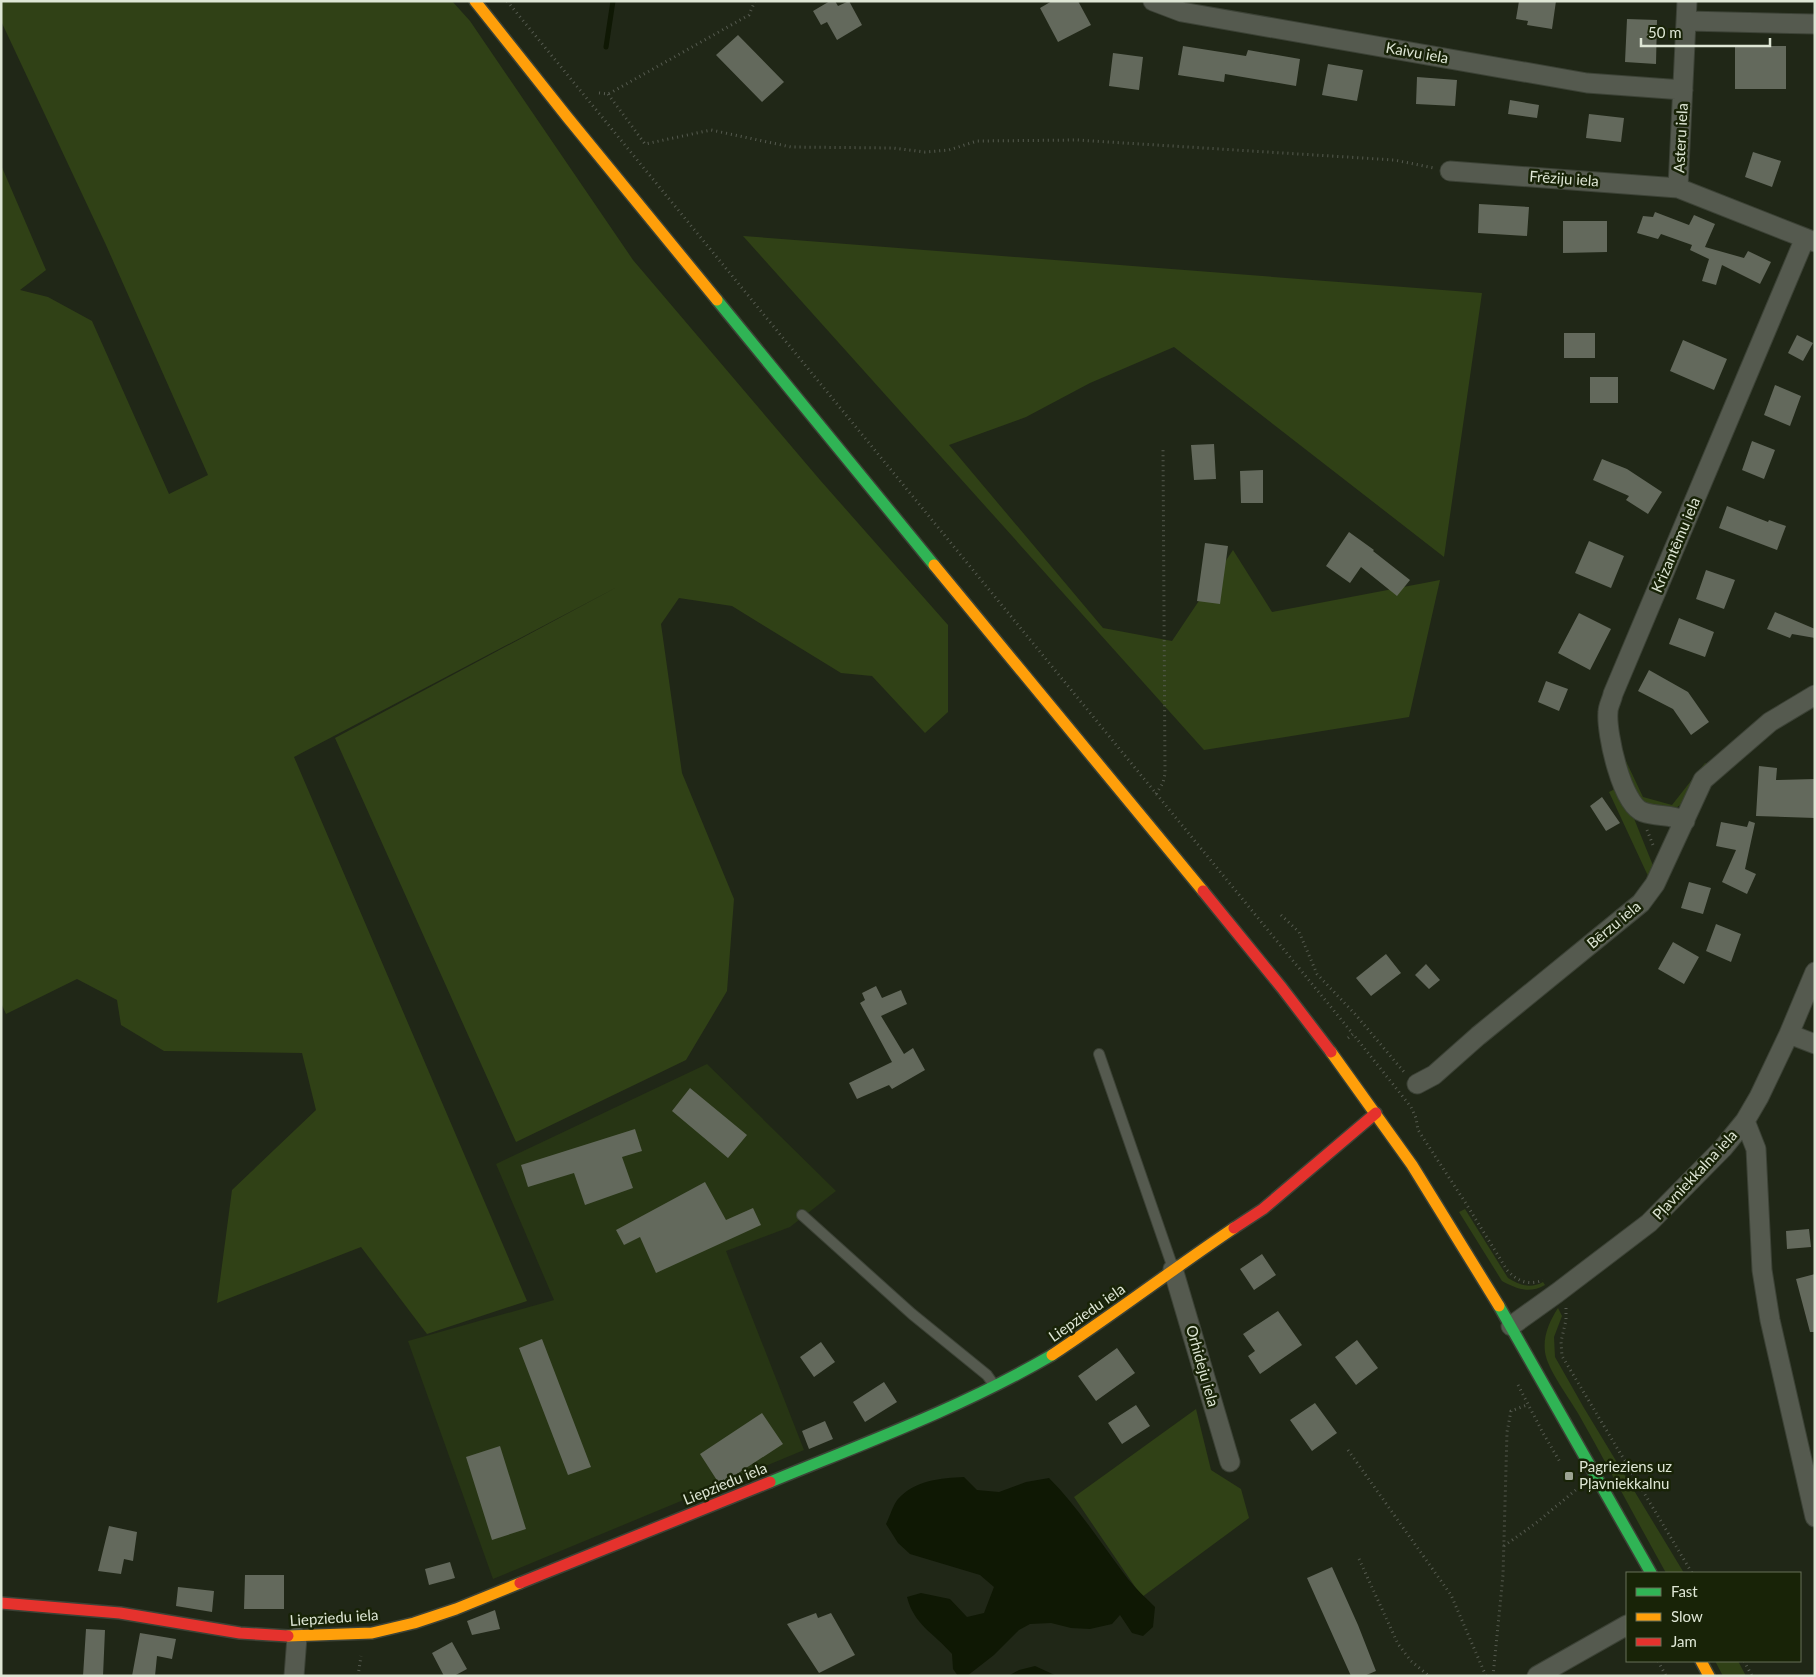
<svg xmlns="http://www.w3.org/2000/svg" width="1816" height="1677" font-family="Lato,sans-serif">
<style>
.built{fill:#273514}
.green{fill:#304116}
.water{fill:#0f1804}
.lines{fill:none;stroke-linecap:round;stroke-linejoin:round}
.stream{stroke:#0f1804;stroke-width:5}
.building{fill:#63695c}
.lane-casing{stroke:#3c4236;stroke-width:12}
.street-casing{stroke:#3c4236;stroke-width:21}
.fast-casing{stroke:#3c4236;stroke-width:14}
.slow-casing{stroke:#3c4236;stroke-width:14}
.jam-casing{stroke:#3c4236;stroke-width:14}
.path{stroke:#565b50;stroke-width:3;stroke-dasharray:1 4;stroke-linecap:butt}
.lane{stroke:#555a4f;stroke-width:10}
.street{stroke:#555a4f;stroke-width:19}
.fast{stroke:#30b455;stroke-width:11}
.slow{stroke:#ff9f0a;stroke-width:11}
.jam{stroke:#e5322d;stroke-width:11}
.poi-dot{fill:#9ca392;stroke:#182307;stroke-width:2}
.labels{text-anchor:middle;stroke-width:5;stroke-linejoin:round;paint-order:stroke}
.street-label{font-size:15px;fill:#dee6d5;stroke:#182307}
.poi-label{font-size:15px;fill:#dee6d5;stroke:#182307;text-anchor:start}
</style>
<rect width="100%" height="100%" fill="#202717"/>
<path class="built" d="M707,1064L836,1191L790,1227L726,1251L804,1450L493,1579L408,1341L554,1300L496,1164Z"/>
<path class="green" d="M1,1H452L470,21L633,260L820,480L948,625V712L925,733L872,676L841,673L732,606L679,598L661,624L682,773L734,899L727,991L686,1060L516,1142L335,738L619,586L294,757L527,1301L427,1334L361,1247L217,1303L232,1190L316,1110L302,1053L164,1051L121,1025L117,1000L77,979L6,1014L1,1003V165L46,270L20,290L48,297L92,321L169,494L208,475L106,245L1,21Z
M743,236L1482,293L1444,557L1174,347L1090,383L1026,417L949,445L1103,628L1172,641L1233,550L1272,612L1440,580L1409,717L1204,750Z
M1625,759L1643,797L1672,805L1705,763L1709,765L1683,803L1676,808L1650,807L1638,796L1621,762Z
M1619,787L1633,816L1654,868L1648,876L1609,792Z
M1465,1209L1508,1278C1519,1285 1531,1289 1543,1282L1545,1285C1529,1294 1517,1289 1502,1281L1459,1212Z
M1558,1308L1562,1316L1554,1337L1555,1357L1584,1408L1684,1573H1666C1637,1521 1609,1468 1579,1415C1570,1399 1547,1369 1545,1352C1543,1336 1549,1322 1558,1308Z
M1196,1409L1211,1470L1241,1489L1249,1518L1142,1597L1074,1497Z
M1715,1661H1738L1746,1676H1723Z"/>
<path class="water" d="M964,1477L977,1490L999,1492L1026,1482L1049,1478C1079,1508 1102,1545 1128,1579C1136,1589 1146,1598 1155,1607L1153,1627L1143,1636L1132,1633L1120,1615L1112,1624L1090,1629L1071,1628L1051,1623L1030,1624L1019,1630L994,1655L967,1676H958L953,1669L952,1654C934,1633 914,1625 907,1597L921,1593L950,1599L967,1617L984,1613L994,1587L980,1575L910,1554L898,1543L886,1524C890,1516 893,1505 898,1499C915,1480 941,1478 964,1477Z
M1035,1666L1057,1676H1008L1019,1670Z"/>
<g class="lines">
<path class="stream" d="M606,47L613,1"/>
</g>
<path class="building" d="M830,1H835L838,6L849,1L862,25L837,40L827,22L821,25L813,11Z
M1052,1H1078L1091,25L1058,42L1040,8Z
M1519,1H1556L1552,29L1527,25L1528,21L1516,19Z
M1627,19L1657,20L1656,64L1625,62Z
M738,35L784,82L762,102L716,55Z
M1183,46L1246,56L1248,50L1300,59L1296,86L1225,74L1224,82L1178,75Z
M1735,46H1786V89H1735Z
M1113,53L1143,57L1139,90L1109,86Z
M1328,64L1363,70L1357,101L1322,95Z
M1417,77L1457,80L1455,106L1416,104Z
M1510,100L1539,105L1537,118L1508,114Z
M1589,114L1624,118L1621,142L1586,138Z
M1753,152L1781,161L1772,187L1745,177Z
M1479,204L1529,207L1527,236L1478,233Z
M1655,212L1689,225L1694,215L1715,224L1705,247L1744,258L1748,251L1771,262L1760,284L1722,265L1716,285L1702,281L1709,259L1690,250L1692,245L1661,234L1658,239L1637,233L1643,216L1653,217Z
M1563,221H1607V252L1563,253Z
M1564,333H1595V358H1564Z
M1797,335L1813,343L1803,361L1788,353Z
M1683,340L1727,359L1714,390L1670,371Z
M1590,377H1618V403H1590Z
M1775,385L1801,396L1790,426L1764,415Z
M1752,441L1775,450L1764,479L1742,470Z
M1214,444L1216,479L1194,480L1191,445Z
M1602,459L1627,469L1662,492L1648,514L1626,500L1629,496L1593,480Z
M1263,470V503H1241L1240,471Z
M1727,506L1768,522L1769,520L1786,526L1777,550L1719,528Z
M1349,532L1374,550L1373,551L1410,580L1397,596L1361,567L1350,583L1326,566Z
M1589,541L1624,556L1611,588L1575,573Z
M1205,543L1228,546L1220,604L1197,601Z
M1706,570L1735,580L1724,609L1696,599Z
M1775,612L1815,629V638L1792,634L1790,638L1767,629Z
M1579,613L1611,629L1590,670L1558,653Z
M1679,618L1714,632L1705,657L1669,644Z
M1649,670L1688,692L1709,722L1691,735L1673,709L1638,691Z
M1546,681L1568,689L1559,711L1538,702Z
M1759,766L1777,768L1776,780L1815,779V818L1756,816Z
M1602,797L1620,823L1606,831L1590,806Z
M1749,821L1755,823L1745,869L1756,874L1747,894L1722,882L1736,850L1716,846L1721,822L1747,827Z
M1689,882L1711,888L1703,914L1681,908Z
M1716,924L1741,934L1731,962L1706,951Z
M1673,942L1699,957L1684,984L1658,969Z
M1386,954L1401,973L1371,996L1356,978Z
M1426,964L1440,980L1429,989L1415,975Z
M876,986L882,998L901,990L907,1004L881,1016L904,1054L913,1048L925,1070L892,1089L889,1085L857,1099L849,1083L892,1062L860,1003L865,1000L862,993Z
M690,1088L747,1135L728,1158L672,1111Z
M635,1129L642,1151L622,1157L633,1188L585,1205L574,1173L528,1187L521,1165Z
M705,1182L726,1220L753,1208L761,1225L656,1273L640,1237L624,1245L616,1230Z
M1809,1229L1811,1247L1787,1249L1786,1231Z
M1262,1254L1276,1275L1254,1290L1240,1269Z
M1815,1274V1332H1810L1796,1279Z
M1278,1311L1302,1345L1260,1374L1248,1356L1255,1351L1243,1334Z
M542,1339L591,1467L568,1475L519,1348Z
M1357,1340L1378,1368L1356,1385L1335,1357Z
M821,1342L835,1362L814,1377L800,1357Z
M1117,1348L1135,1373L1096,1401L1078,1376Z
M884,1382L897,1402L865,1422L853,1402Z
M1315,1403L1337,1433L1312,1451L1290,1420Z
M1136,1405L1150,1426L1122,1444L1108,1423Z
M762,1413L783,1444L720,1485L700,1454Z
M825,1421L833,1439L809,1449L802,1431Z
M500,1446L526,1529L492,1540L466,1457Z
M109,1526L137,1532L133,1561L124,1559L121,1574L98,1571Z
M450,1562L455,1578L429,1585L425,1569Z
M1332,1567L1358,1625L1376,1671L1364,1676H1351L1307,1578Z
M245,1575H284V1609H244Z
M178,1587L214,1591L212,1612L176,1606Z
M495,1610L500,1629L472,1635L467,1621Z
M816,1613L818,1618L831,1613L855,1655L819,1673L787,1624Z
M86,1629L105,1630L103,1676H83Z
M140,1633L176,1639L172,1659L157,1656L155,1676H132Z
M452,1642L467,1669L454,1676H444L432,1653Z"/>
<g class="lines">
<g class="lane-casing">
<path id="lane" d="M1099,1054L1173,1268
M802,1215L912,1314L987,1375L994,1385"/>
</g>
<g class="street-casing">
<path id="street" d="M1153,1L1182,12L1587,83L1683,90
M1687,1L1678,188L1815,242
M1687,21L1815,24
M1450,171L1678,188
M1685,821C1671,814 1657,817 1643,812C1622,805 1606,733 1608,712C1608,706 1612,700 1613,694L1805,238
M1789,1034L1815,1044
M1417,1084L1434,1075L1478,1036L1641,903L1655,884L1703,780L1770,722L1815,695
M1745,1121L1756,1149L1762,1270L1770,1320L1815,1517
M1173,1269L1230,1462
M1511,1326L1557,1293L1649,1223L1723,1148L1745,1121L1759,1097L1789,1034L1815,972
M294,1676L297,1637
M1537,1676L1627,1625"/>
</g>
<g class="fast-casing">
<path id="fast" d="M717,300L934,565
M1499,1306L1651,1573
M770,1482C865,1443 963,1407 1052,1355"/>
</g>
<g class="slow-casing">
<path id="slow" d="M475,1L568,118L717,300
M934,565L1203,891
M1331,1052L1412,1165L1499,1306
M1052,1355C1114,1314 1173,1269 1234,1228
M288,1636L372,1633L414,1623L456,1609L520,1583
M1701,1661L1709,1676"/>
</g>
<g class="jam-casing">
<path id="jam" d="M1203,891L1282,988L1331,1052
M1234,1228L1263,1209L1376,1113
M520,1583L770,1482
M1,1603L120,1613L240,1633L288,1636"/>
</g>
<path class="path" d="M507,1L1353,1034
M599,93L608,94L612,92L749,15L755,1
M608,94L645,144L711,130L791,147L893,148L925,152L949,150L977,141L1077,140L1394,160L1434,168
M1156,794L1163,783L1165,774L1163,447
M1647,830L1653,845
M1281,915L1299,932L1317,974L1355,1014L1404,1072
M1348,1038L1353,1034L1411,1107L1416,1118L1418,1130L1465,1202L1507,1270C1517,1281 1528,1286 1543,1280
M1566,1308V1320L1561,1342L1562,1356L1692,1573
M1518,1385L1543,1433L1560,1462
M1348,1450L1451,1595L1486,1676
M1504,1546L1536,1523L1577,1489
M1359,1559L1398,1644L1411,1661L1429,1676
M1658,1661L1666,1676
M1744,1661L1752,1676
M358,1676L361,1656
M1493,1676L1503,1575L1507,1432L1511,1411L1527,1405"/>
<use href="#lane" class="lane"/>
<use href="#street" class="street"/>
<use href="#fast" class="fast"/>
<use href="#slow" class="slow"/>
<use href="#jam" class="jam"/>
</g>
<rect class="poi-dot" x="1564" y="1471" width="10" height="10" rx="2.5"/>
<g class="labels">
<g class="street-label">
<text transform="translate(1417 53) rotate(10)" y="5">Kaivu iela</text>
<text transform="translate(1681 138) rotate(-87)" y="5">Asteru iela</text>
<text transform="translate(1564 179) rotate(4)" y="5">Frēziju iela</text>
<text transform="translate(1676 545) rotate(-67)" y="5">Krizantēmu iela</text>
<text transform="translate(1614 925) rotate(-40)" y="5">Bērzu iela</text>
<text transform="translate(1695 1175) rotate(-47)" y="5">Pļavniekkalna iela</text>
<text transform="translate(1087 1313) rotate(-35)" y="5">Liepziedu iela</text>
<text transform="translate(1202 1366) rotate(74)" y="5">Orhideju iela</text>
<text transform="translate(725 1484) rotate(-22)" y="5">Liepziedu iela</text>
<text transform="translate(334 1618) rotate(-4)" y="5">Liepziedu iela</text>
</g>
<g class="poi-label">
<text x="1579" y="1472">Pagrieziens uz<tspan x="1579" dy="17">Pļavniekkalnu</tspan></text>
</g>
</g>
<rect width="1816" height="1677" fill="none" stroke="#dee6d5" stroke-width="5"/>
<rect x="1626" y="1572" width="175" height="90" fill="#182307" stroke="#677159"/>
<rect x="1636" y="1588" width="25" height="8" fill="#30b455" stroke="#677159"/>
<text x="1671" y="1597" font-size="15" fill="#dee6d5">Fast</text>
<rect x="1636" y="1613" width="25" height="8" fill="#ff9f0a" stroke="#677159"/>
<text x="1671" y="1622" font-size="15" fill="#dee6d5">Slow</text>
<rect x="1636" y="1638" width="25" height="8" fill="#e5322d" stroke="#677159"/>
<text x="1671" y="1647" font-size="15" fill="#dee6d5">Jam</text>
<path d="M1641 38v8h129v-8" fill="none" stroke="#dee6d5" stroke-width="2.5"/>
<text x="1648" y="38" font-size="15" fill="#dee6d5" stroke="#182307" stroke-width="4" paint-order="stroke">50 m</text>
</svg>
